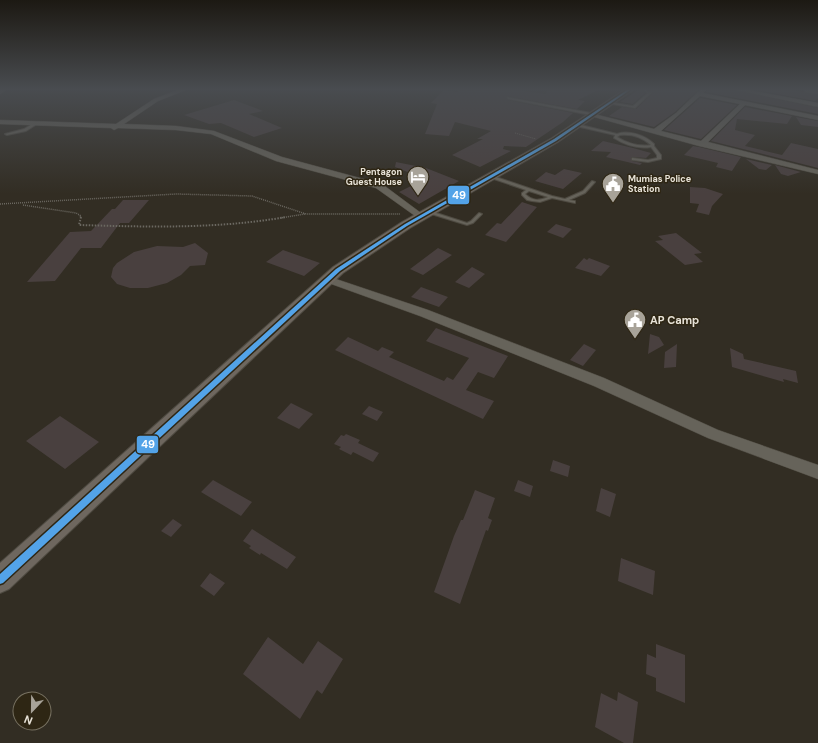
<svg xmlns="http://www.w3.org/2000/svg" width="818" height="743" font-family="'DM Sans',sans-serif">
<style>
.building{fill:#49403f}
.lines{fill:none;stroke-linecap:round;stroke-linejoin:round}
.lane-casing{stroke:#4e4a41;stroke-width:2}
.street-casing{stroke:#4e4a41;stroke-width:1}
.secondary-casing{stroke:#4e4a41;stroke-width:2}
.path-far2{stroke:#6b6861;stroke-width:1;stroke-dasharray:1 1;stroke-linecap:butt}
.path-far1{stroke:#6b6861;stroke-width:1.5;stroke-dasharray:1 1;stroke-linecap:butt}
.path{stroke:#6b6861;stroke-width:2;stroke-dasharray:1.5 1.5;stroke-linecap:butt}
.lane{fill:#66635a;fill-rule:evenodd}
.street{fill:#66635a;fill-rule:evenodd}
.secondary{fill:#6e675f;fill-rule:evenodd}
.bus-1-casing{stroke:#2e2614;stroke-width:3}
.bus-1{fill:#53a3e8;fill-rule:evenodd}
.labels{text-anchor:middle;stroke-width:3;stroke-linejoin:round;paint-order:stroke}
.far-poi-label{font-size:9px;font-weight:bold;fill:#e8e3d8;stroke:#2e2614;text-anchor:end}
.poi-label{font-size:11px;font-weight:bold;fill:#e8e3d8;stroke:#2e2614;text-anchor:start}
.line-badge{stroke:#2e2614;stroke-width:1.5}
.badge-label{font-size:11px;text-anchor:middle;font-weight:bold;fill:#fff}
</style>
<rect width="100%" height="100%" fill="#322d23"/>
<path class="building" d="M444,90L457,92L458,90H517L546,94L547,90H598L578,100L585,101L577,109L506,96L508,100L573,113L563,122L526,147L504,146L503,149L511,151L480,167L452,155L483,139H477L491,131L455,122L449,136L425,134L437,104L431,103Z
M638,90H642L645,93L633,104L620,102Z
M649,90H698L675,112L654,127L609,116L622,107L636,109L652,94Z
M707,90H735L818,108V114L706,92Z
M756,90H793L818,95V98L815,101Z
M700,98L737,105L701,139L664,130Z
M234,100L263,111L249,114L282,128L254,137L221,123L209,124L184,115Z
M745,107L792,116L787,124L737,119L735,130L755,135L745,146L782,155L791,143L818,149V168L711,141Z
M796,117L818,121V127L801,125Z
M603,141L633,148L651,153L646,158L631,157L632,161L642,163L640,165L606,157L611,152L591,151Z
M693,146L699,147L741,157L732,171L716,167L718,163L684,155Z
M746,159L772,165L766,170L759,169Z
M396,162L426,168L459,181L419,204L399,192L425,179L395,167Z
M775,165L801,172L788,176L781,174Z
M564,169L582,173L563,189L535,181L546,172L555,175Z
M690,187L705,188L723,194L712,206L709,215L696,212L699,204L690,203Z
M123,200H149L129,223H120L101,248H81L55,281L27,282L70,232L91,231L112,209H115Z
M522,202L537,207L506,242L485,235L497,223L501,224Z
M556,224L572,229L563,238L547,232Z
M676,233L702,253L694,254L703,262L685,265L655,241L663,240L658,236Z
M195,243L208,253L205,265L190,266L181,275L167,283L148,288H130L117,284L111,277L113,268L117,263L134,252L157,246L183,247Z
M438,248L452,255L423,275L410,269Z
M283,250L320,263L304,276L266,262Z
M584,258L587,260L589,258L610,266L601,276L575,268Z
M472,267L485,274L469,288L455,282Z
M421,287L448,297L439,307L411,297Z
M436,328L508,356L494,378L478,372L466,390L494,401L483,419L335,350L348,337L378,351L382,347L394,352L389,357L444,381L447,377L453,380L469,358L426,341Z
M650,334L659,337L664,345L648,354Z
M584,344L596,350L583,366L570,360Z
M677,344L676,367L664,368L665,352Z
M730,348L743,354L744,359L796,371L798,383L783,379L784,382L732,367Z
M291,403L313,414L299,429L277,418Z
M369,406L383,412L377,421L362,414Z
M60,416L99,442L65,469L26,441Z
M346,434L360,440L358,443L379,453L373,462L353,452L351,455L339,449L341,447L334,444L341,435L344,436Z
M553,460L570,466L568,477L550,471Z
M213,480L252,502L241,516L201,492Z
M518,480L533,486L530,497L514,491Z
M601,488L616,494L610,517L596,511Z
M475,490L495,498L488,518L492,520L488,531L486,530L460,604L434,592L454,536L461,520H463Z
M173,519L182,525L171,537L161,531Z
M252,529L296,557L287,569L261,553L260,555L249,548L251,546L243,541Z
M621,558L655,571L653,595L618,581Z
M210,573L225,583L214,596L200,586Z
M268,637L303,664L318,641L343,659L322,694L317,690L300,719L243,674Z
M656,644L685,655V703L656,691V678L646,674L647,654L656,658Z
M618,692L638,702L633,743H624L595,727L601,693L617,701Z"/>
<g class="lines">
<g class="lane-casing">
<path id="lane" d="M643,90H646L651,93L635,108L607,103L608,102L633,106L648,93Z
M507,97L591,113L592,114L591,115L508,99Z
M34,123L37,124L26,131L7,135L5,134L24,129Z
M577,124L617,134C629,130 645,135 654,144V146L661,155V159L648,162L632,160V158H633L648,160L657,158V155L651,147C638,149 625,145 614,138L615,135L576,126ZM620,135C631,134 642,137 651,145C639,147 627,143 617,137Z
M491,176H493L552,196L565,199L583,191L592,181L595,182L585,193L569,200L575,201V203L552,198L540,202L532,201L527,200L522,195V193L526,190L491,178ZM529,191L548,197C539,201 532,201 525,194Z
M428,211H430L467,223L471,221L479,213L482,214L473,223L467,225L428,213Z"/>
</g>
<g class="street-casing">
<path id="street" d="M0,90H6L0,94Z
M178,90H186L158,101L124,124L176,126L214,131L282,157L382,184L425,216L424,218H418L376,188L276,161L211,134L176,130L118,128L114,130L111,128L0,124V120L116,124L154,99Z
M700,90H706L703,93L818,116V120L745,105L708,142L818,170V174L699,146L587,115L590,113L654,129L676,113ZM700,96L740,104L701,141L661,131Z
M736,90H748L818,103V107Z
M327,276L428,310L604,378L718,430L818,465V479L708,438L594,386L420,316L323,281L322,279Z"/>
</g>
<g class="secondary-casing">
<path id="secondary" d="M624,90H633L558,142L410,228L343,273L9,589L0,593V563L333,267L402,222L552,138Z
M804,90H818V94L805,92Z"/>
</g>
<path class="path-far2" d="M515,133L536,139"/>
<path class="path-far1" d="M0,204L176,194L252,196L306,214H400
M23,205L76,213L81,216L80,218
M280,218L305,214"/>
<path class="path" d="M81,217L79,225C148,227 218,229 286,217"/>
<use href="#lane" class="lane"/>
<use href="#street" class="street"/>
<use href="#secondary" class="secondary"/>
<g class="bus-1-casing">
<path id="bus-1" d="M627,90H630L556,141L407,226L340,271L3,583L0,584V574L336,269L405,224L554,139Z"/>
</g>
<use href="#bus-1" class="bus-1"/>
</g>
<linearGradient id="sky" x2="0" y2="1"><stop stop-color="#1c1913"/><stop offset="0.46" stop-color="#494c50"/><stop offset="1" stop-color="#494c50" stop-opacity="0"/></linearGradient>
<rect width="818" height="194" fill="url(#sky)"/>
<defs>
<g id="hotel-pin" transform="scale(1.15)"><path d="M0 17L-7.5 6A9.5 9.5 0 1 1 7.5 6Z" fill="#a8a399" stroke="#2e2614"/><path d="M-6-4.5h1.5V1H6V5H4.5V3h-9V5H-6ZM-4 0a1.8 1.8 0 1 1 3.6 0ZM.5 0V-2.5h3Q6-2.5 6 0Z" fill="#fff"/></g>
<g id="civic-pin" transform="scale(1.15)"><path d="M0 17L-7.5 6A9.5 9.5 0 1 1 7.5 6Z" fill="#a8a399" stroke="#2e2614"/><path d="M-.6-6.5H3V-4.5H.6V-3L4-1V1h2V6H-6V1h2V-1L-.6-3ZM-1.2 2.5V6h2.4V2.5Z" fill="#fff"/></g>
</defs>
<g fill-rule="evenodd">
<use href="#hotel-pin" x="418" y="177"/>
<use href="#civic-pin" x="613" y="184"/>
<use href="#civic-pin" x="635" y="320"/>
</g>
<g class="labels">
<g class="far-poi-label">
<text x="402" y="175">Pentagon<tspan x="402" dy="10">Guest House</tspan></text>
<text x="628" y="182" text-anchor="start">Mumias Police<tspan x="628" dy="10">Station</tspan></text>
</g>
<g class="poi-label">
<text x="650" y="324">AP Camp</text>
</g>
</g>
<g class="line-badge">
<rect x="447" y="185" width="23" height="20" rx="4" fill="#53a3e8"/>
<rect x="136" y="435" width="23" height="19" rx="4" fill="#53a3e8"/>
</g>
<g class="badge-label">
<text x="459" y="199">49</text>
<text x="148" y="448">49</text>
</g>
<g transform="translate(32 711) rotate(202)"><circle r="19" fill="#2e2614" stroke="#787262"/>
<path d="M0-3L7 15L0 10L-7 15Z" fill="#a8a399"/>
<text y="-6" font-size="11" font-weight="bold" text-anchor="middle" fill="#e8e3d8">N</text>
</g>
</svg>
